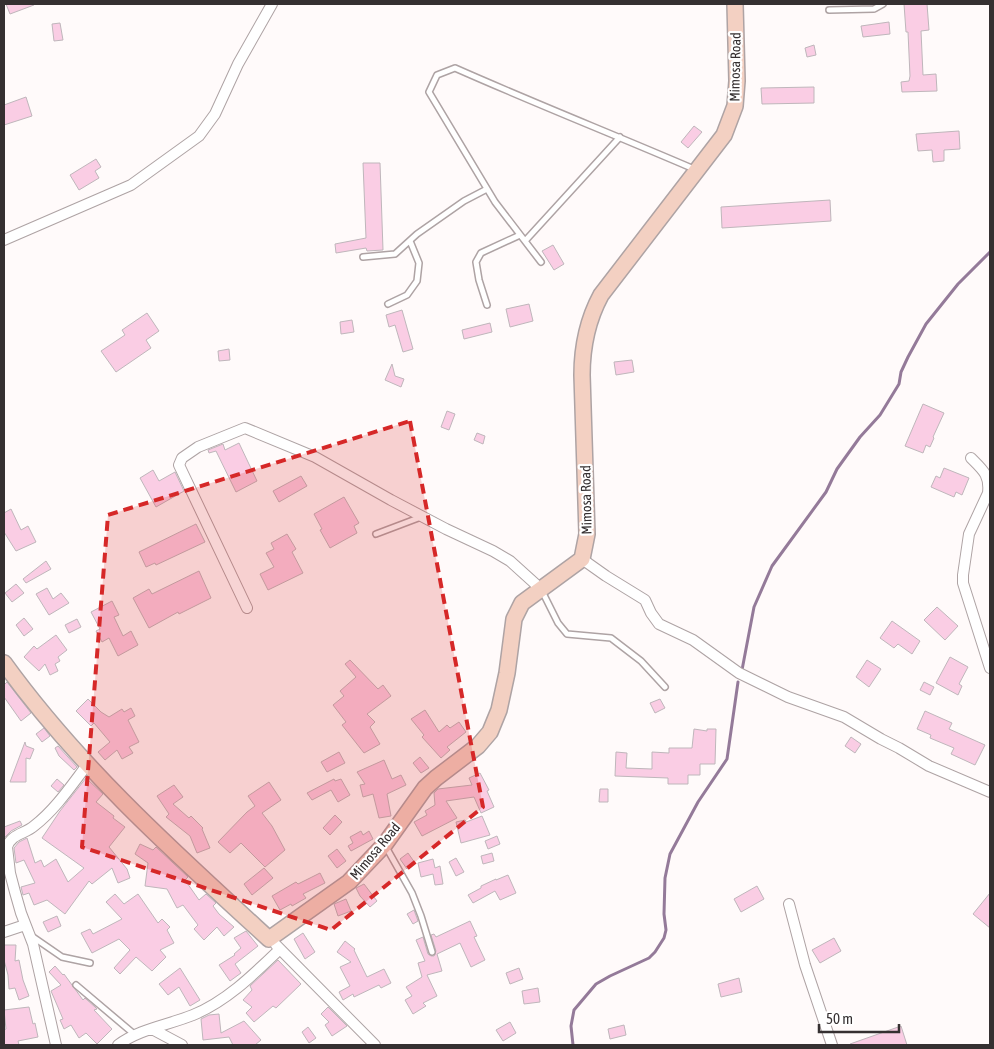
<svg xmlns="http://www.w3.org/2000/svg" width="994" height="1049" font-family="'Asap Condensed',sans-serif">
<style>
.lines{fill:none;stroke-linecap:round;stroke-linejoin:round}
.stream{stroke:#947a99;stroke-width:3}
.building{fill:#facde4;stroke:#bfb6bb}
.lane-casing{stroke:#aea3a4;stroke-width:8}
.street-casing{stroke:#aea3a4;stroke-width:12}
.secondary-casing{stroke:#aea3a4;stroke-width:18}
.lane{stroke:#fff;stroke-width:5}
.street{stroke:#fff;stroke-width:10}
.secondary{stroke:#f3d0c2;stroke-width:15}
.marked{fill:#d62828;fill-opacity:0.2;stroke:#d62828;stroke-width:4;stroke-dasharray:10 6;stroke-linejoin:round}
.labels{text-anchor:middle;stroke-width:4.5;stroke-linejoin:round;paint-order:stroke}
.street-label{font-size:14px;fill:#353031;stroke:#fff}
</style>
<rect width="100%" height="100%" fill="#fffafa"/>
<g class="lines">
<path class="stream" d="M742,670L754,607L772,566L826,492L837,469L860,437L880,415L899,384L901,372L908,357L926,324L958,284L990,252
M573,1045L571,1026L574,1010L596,984L610,976L649,958L655,952L664,938L666,930L664,914L665,878L670,854L698,802L727,759L738,682"/>
</g>
<path class="building" d="M6,4H34V5L10,14Z
M904,4H927L929,30L921,31L923,75L936,74L937,91L902,92L901,82L909,81L910,76L908,32H906Z
M889,22L890,34L863,37L861,26Z
M60,23L63,40L54,41L52,24Z
M814,45L816,55L807,57L805,48Z
M814,87V103L762,104L761,88Z
M26,97L32,116L4,125V105Z
M694,126L702,132L688,148L681,142Z
M959,131L960,149L944,150V161L933,162L932,150L918,151L916,134Z
M96,159L101,167L95,171L99,178L79,190L70,175Z
M363,163H380L383,250L367,251L366,248L336,253L335,244L366,238Z
M830,200L831,221L722,228L721,207Z
M553,245L564,264L554,270L542,251Z
M529,304L533,321L510,327L506,309Z
M402,310L413,349L403,352L395,325L389,327L386,315Z
M147,313L159,331L146,340L151,348L116,372L101,351L125,335L122,330Z
M352,320L354,332L341,334L340,322Z
M490,323L492,332L464,339L462,330Z
M229,349L230,360L219,361L218,351Z
M632,360L634,372L616,375L614,362Z
M392,364L395,376L404,379L401,387L385,380Z
M923,404L944,413L933,437L934,438L930,447L926,445L923,453L905,446Z
M447,411L455,414L449,430L441,427Z
M477,433L485,436L483,444L474,440Z
M239,443L257,481L236,492L216,451L209,453L208,450L223,444L225,450Z
M944,468L969,478L962,495L956,492L954,497L931,487L936,476L940,478Z
M153,470L159,481L175,472L184,491L156,507L140,478Z
M301,476L307,486L279,502L273,491Z
M344,497L359,523L354,526L357,533L330,548L320,530L322,529L314,514Z
M11,509L21,530L28,526L36,542L16,551L4,532V513Z
M196,524L205,542L156,565L155,563L146,567L139,552Z
M287,534L296,549L292,552L303,573L268,590L260,574L274,567L266,553L274,549L271,543Z
M46,561L51,569L26,583L23,579Z
M199,571L211,598L179,614L178,612L149,628L133,598L149,589L152,594Z
M16,584L24,593L12,602L5,593Z
M47,588L53,599L61,593L69,603L49,615L36,594Z
M112,601L119,615L114,617L123,636L131,631L138,645L118,656L109,638L102,642L96,631L100,629L91,612Z
M937,607L958,626L945,640L924,620Z
M24,618L33,629L24,636L16,625Z
M77,619L81,627L69,633L65,625Z
M892,621L920,641L912,654L898,644L894,648L880,638Z
M56,635L67,650L58,657L60,661L55,664L58,671L50,675L45,664L39,671L24,657L34,646L37,649Z
M950,657L968,667L959,684L962,686L958,695L936,683Z
M350,660L378,689L383,685L391,696L367,714L375,722L370,727L380,744L364,753L342,725L346,722L333,705L344,696L340,691L356,677L345,664Z
M867,660L881,669L869,687L856,677Z
M7,682L31,713L21,721L4,697V685Z
M924,682L934,687L930,695L920,690Z
M88,699L101,712L109,717L122,709L124,712L131,708L135,716L128,720L139,742L129,747L133,753L122,759L117,750L105,760L98,752L110,742L94,723L91,726L76,711Z
M660,699L665,708L655,713L650,703Z
M425,710L439,732L447,725L450,728L459,722L466,732L447,747L450,750L441,758L422,737L424,735L411,719Z
M925,711L952,723L949,729L985,745L975,765L951,754L954,748L930,738L931,735L917,729Z
M44,728L50,736L42,742L36,734Z
M694,729L707,731V729H716L715,764H700V775H688V784H668V778L615,776L616,752L627,753L626,768L652,769V752L669,753V748H692Z
M851,737L861,744L855,753L845,746Z
M25,742L26,746L34,749L30,759L26,758V782H10Z
M58,746L77,767L74,770L59,756L55,748Z
M339,752L345,763L327,772L321,762Z
M420,757L429,768L421,773L413,763Z
M384,760L392,779L401,775L406,785L387,794L391,816L379,818L373,794L363,797L360,785L365,784L357,772Z
M480,773L489,790L487,791L494,807L481,813L474,797L446,801L457,818L422,836L414,822L427,815L425,811L435,805L434,793L438,789L472,785L469,778Z
M86,778L103,794L96,802L114,816L113,818L125,827L109,847L127,869L130,878L118,883L112,868L92,884L89,881L65,914L47,900L34,905L29,893L23,895L21,887L35,883L24,860L16,863L14,848L19,842L27,838L35,863L41,860L44,867L56,859L68,882L84,868L42,838L60,811Z
M57,779L64,785L58,792L51,786Z
M334,779L335,781L341,779L350,795L338,802L331,790L312,800L307,793Z
M269,782L281,800L262,813L272,826L285,850L265,867L241,843L230,853L218,842L247,812L255,806L248,796Z
M174,785L183,797L173,804L189,818L191,816L203,828L202,829L210,848L197,853L190,836L166,817L169,814L157,796Z
M600,789H608V802H599Z
M335,815L342,822L330,835L323,828Z
M482,816L490,835L461,843L456,822L465,820L466,822Z
M20,821L22,825L11,831L4,838V827Z
M361,831L363,835L369,831L373,839L351,851L348,846L353,843L350,837Z
M497,836L500,844L488,849L485,841Z
M140,844L153,850L156,847L188,877L185,880L199,900L206,894L216,903L213,906L219,914L234,927L224,936L217,927L204,940L194,929L198,925L183,905L177,908L167,889L145,886L148,863L135,854Z
M337,849L346,861L337,868L328,856Z
M408,853L415,863L407,869L400,859Z
M492,853L494,861L483,864L481,856Z
M456,858L464,872L456,876L449,862Z
M433,859L435,868L440,866L443,884L435,885L433,874L421,877L418,863Z
M264,868L273,878L252,895L244,884Z
M320,873L325,883L303,894L306,898L292,906L291,904L280,910L272,896L296,882L298,884Z
M508,875L516,893L500,900L495,891L473,903L468,895L481,888V886L496,879V880Z
M364,884L377,901L370,907L360,896L356,888Z
M757,886L764,899L741,912L734,899Z
M990,893V928L973,914Z
M115,894L124,904L138,894L158,923L162,919L170,927L167,930L174,943L160,950L166,957L152,971L136,957L120,974L114,968L130,950L119,939L92,953L81,933L90,929L93,934L122,919L106,902Z
M346,899L351,911L338,916L334,904Z
M414,910L418,921L413,924L407,914Z
M57,916L61,926L48,932L43,922Z
M470,921L477,936L474,937L485,960L471,967L460,943L437,954L442,971L427,975L437,996L423,1003L426,1006L413,1014L405,1000L412,996L406,987L422,977L418,963L425,961L416,940L423,937L428,954L431,956H434L436,951L431,935L434,934L436,937Z
M246,931L258,946L235,964L241,973L230,981L219,965L235,955L234,954L241,948L234,938Z
M303,933L315,952L305,959L294,939Z
M834,938L841,951L820,963L812,950Z
M345,941L355,949L354,950L367,977L384,969L391,983L381,988L379,985L354,997L353,994L343,1000L339,992L350,986L340,967L351,962L337,952Z
M4,945H16L15,961L19,960L23,980L29,996L19,1000L15,988L9,989L8,975L4,960Z
M278,960L301,984L276,1008L273,1006L254,1022L246,1013L252,1007L243,1000L252,990L250,986Z
M55,966L63,975L64,974L83,1000L85,998L95,1007L97,1009L94,1010L112,1029L97,1044L86,1033L79,1038L71,1025L64,1029L60,1020L63,1019L51,991L61,985L49,972Z
M180,968L200,1000L190,1006L179,987L168,995L159,984Z
M519,968L523,979L510,984L506,973Z
M739,978L742,992L721,997L718,984Z
M538,988L540,1002L524,1004L522,991Z
M29,1007L33,1024L35,1023L38,1037L18,1041L19,1045H4V1030L6,1029L4,1010Z
M328,1007L347,1026L332,1036L325,1025L329,1022L321,1014Z
M219,1014L221,1033L244,1021L261,1040L255,1045H233L229,1037L203,1040L201,1019L209,1015Z
M510,1022L516,1033L503,1041L496,1030Z
M624,1025L626,1035L610,1039L608,1029Z
M901,1026L907,1045H850V1044Z
M308,1027L316,1038L309,1043L302,1032Z"/>
<g class="lines">
<g class="lane-casing">
<path id="lane" d="M829,10L874,9L883,4
M525,241L620,137
M363,257L395,254L417,234L464,201L487,189
M541,262L495,202L429,92L437,75L455,68C534,103 615,135 694,169
M388,304L407,295L417,281L419,263L410,241
M487,305L479,280L476,262L481,253L520,235
M376,534L421,517
M542,591L558,623L567,634L611,638L641,661L665,687
M386,847L412,893L421,916L432,952
M33,937L62,957L90,963
M76,985L134,1034"/>
</g>
<g class="street-casing">
<path id="street" d="M4,240L131,185L199,136L215,114L238,64L272,4
M971,458C983,470 990,475 988,493L969,534L963,575V583L990,668
M582,559L606,576L645,600L651,613L659,624L693,640L739,673L788,697L844,717L881,739L899,748L929,766L990,792
M247,608L179,465L182,458L198,447L245,428L315,457L391,500L446,529L493,551L510,561L541,589
M789,904L805,965L832,1045
M4,932L25,925
M276,945L375,1045
M152,1029L182,1045
M56,1045L33,944L21,913L15,892L10,873L7,847C11,834 25,834 34,826C55,810 71,786 87,765
M118,1045C139,1029 168,1025 193,1015C227,1001 254,974 280,949"/>
</g>
<g class="secondary-casing">
<path id="secondary" d="M4,663C79,767 175,853 269,939L349,882L385,844L425,788L436,778L478,746L490,732L499,710L507,673L514,619L522,603L582,559L587,534L582,375C582,346 587,321 601,295L724,135L735,106L737,81L735,4"/>
</g>
<use href="#lane" class="lane"/>
<use href="#street" class="street"/>
<use href="#secondary" class="secondary"/>
</g>
<path class="marked" d="M410,421L483,807L331,930L82,847L108,515Z"/>
<g class="labels">
<g class="street-label">
<text transform="translate(735 67) rotate(-89)" y="5">Mimosa Road</text>
<text transform="translate(586 500) rotate(-91)" y="5">Mimosa Road</text>
<text transform="translate(375 851) rotate(-50)" y="5">Mimosa Road</text>
</g>
</g>
<rect width="994" height="1049" fill="none" stroke="#353031" stroke-width="10"/>
<path d="M819 1024v8h80v-8" fill="none" stroke="#353031" stroke-width="2.5"/>
<text x="826" y="1024" font-size="15" fill="#353031" stroke="#ffffff" stroke-width="4" paint-order="stroke">50 m</text>
</svg>
